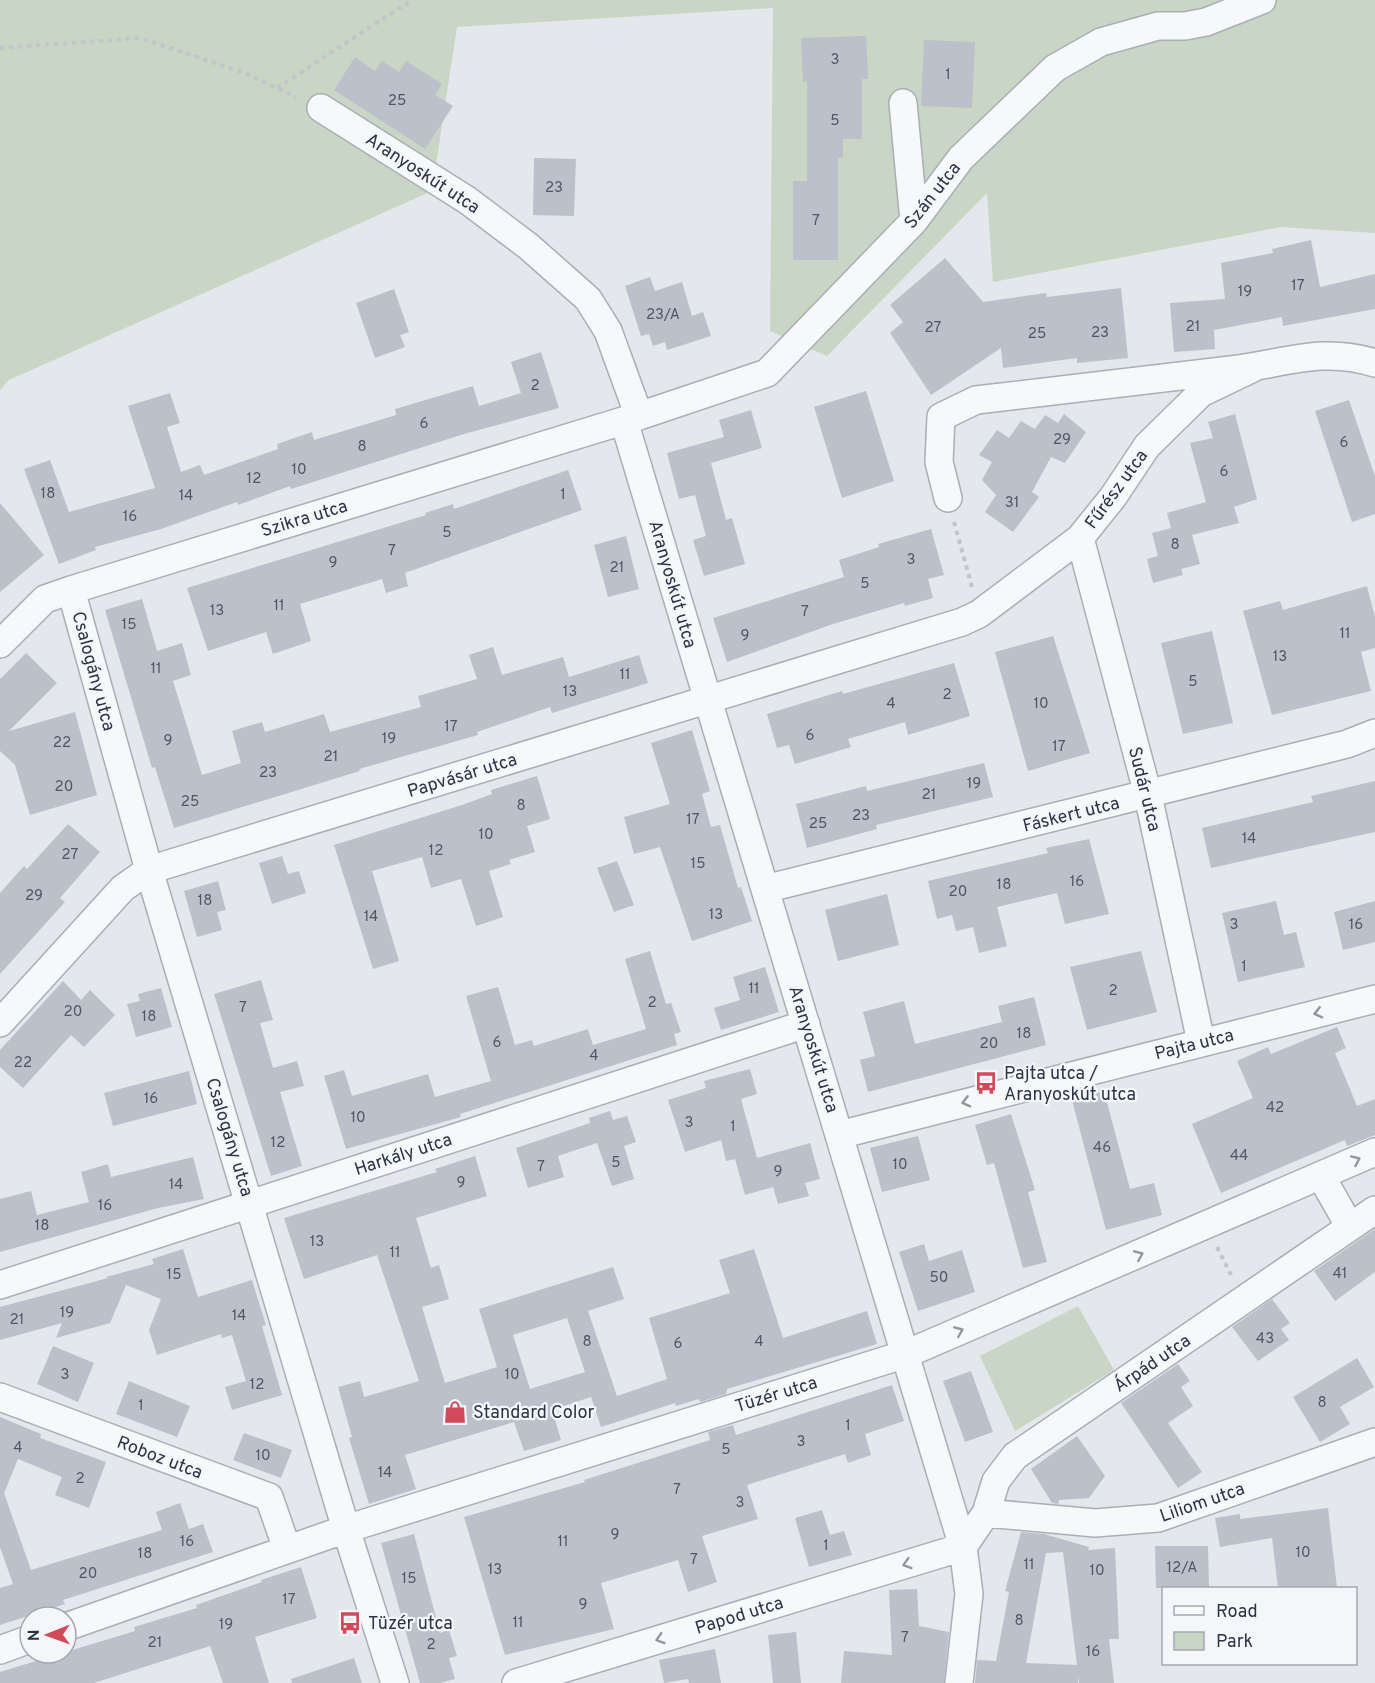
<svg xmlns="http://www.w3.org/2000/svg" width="1375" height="1683" font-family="Overpass,sans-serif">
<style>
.green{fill:#c9d6c5}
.building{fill:#bbc0ca;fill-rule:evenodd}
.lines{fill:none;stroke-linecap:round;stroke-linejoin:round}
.minor-casing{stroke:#a9aeb7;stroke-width:30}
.path{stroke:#c2c5cb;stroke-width:4;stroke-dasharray:4.5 4.5;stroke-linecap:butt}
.minor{stroke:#f7f8fa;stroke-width:27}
.oneway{stroke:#9196a0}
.labels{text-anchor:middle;stroke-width:4.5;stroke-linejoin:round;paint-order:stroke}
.number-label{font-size:15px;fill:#4f5766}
.street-label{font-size:18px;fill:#2b3445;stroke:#f4f6f9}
.poi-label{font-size:18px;fill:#2b3445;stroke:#f4f6f9;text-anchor:start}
</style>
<rect width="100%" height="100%" fill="#e4e7ec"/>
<path class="green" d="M0,0H1375V233L1281,227L993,282L987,193L827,356L770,331L773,8L457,27L432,191L9,380L0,390Z
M1078,1306L1114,1370L1015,1431L980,1356Z"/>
<path class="building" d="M866,36L868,79H862V139H843V158H838V260H793V181H807V81L803,82L801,38Z
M924,40L975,42L972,108L921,106Z
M355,57L375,71L382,61L399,72L406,61L442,84L435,95L453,106L425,149L334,90Z
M534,158L576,159L574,216L533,215Z
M1311,240L1320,287L1375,274V309L1283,326L1282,317L1214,330L1215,349L1174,352L1170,303L1225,299L1221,263L1273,253L1272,249Z
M945,258L983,302L1046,293L1047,297L1121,288L1128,358L1077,363V358L1003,368L1001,348L931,395L890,333L903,322L890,305Z
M650,277L655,291L682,282L692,316L703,312L711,336L667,350L665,342L653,346L649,334L641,336L625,286Z
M394,289L409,332L400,335L405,347L375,358L356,303Z
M541,352L559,408L464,434L291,489L290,486L238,505L237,502L161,529L95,547L96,550L59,564L24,469L50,460L69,512L155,488L128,406L170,393L180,423L167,427L181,472L200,465L204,475L278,449L277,444L312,432L314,440L396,415L395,409L473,386L479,406L521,393L511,362Z
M866,391L894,481L842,498L814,407Z
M1349,400L1375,476V514L1352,522L1315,411Z
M751,410L762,448L711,463L726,520L732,518L745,564L704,576L693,540L706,536L695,495L679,499L667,453L724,437L719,420Z
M1064,414L1086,432L1065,463L1051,457L1032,492L1039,497L1013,532L985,512L996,495L982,480L992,462L979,455L997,430L1009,438L1021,421L1035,429L1045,415L1058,423Z
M1235,414L1257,499L1234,507L1239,523L1192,535L1200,564L1181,569L1183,575L1153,583L1147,559L1158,556L1152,533L1171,528L1167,513L1206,502L1190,443L1213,438L1208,422Z
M568,470L582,510L405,573L408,586L386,593L382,579L300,604L311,641L273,654L266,632L208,651L187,588L426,515L425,513L453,504L454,509Z
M0,503L44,555L0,592Z
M931,529L944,575L928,579L933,598L905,606L904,603L833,624L727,662L713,618L844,577L839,560L879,547L878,544Z
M626,536L639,589L608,597L594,545Z
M1367,586L1375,617V648L1361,652L1371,691L1272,715L1243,611L1280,601L1283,610Z
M142,599L157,651L182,643L191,675L173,681L202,775L241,763L232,731L262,722L265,732L324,714L330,732L421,707L418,696L477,679L469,655L493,647L502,675L563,657L569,677L639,655L648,683L552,713L550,707L477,732L478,735L359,769L360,771L174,828L155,767L152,768L105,610Z
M1212,631L1233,723L1183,734L1161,643Z
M1053,636L1090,753L1028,771L995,652Z
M26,653L57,683L9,731L75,712L97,795L30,815L15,765L0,751V679Z
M954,663L970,716L908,735L905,722L848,739L851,747L795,764L789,745L777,748L767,714L842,691L843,694Z
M692,730L710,791L702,794L711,827L720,825L738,888L741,887L752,921L692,941L660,847L634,854L624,817L670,804L651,743Z
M984,763L993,797L876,825L877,829L807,848L796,804L866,786L867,791Z
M537,776L550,819L527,826L535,852L509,860L511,864L489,871L503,917L476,926L461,879L431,888L422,857L372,871L399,961L373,969L334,845L462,805L492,794L491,790Z
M1375,781V832L1211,868L1202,828L1313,802L1311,796Z
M68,824L100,852L60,898L65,902L0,974V893L24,866L27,869Z
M1089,839L1109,914L1065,924L1057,893L997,907L1007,946L979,953L973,927L956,931L952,915L937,919L928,881L1048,853L1046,848Z
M282,856L288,874L299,871L306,893L272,904L259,863Z
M617,861L634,905L614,912L597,868Z
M218,881L226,910L217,912L222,930L197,937L184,891Z
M887,894L899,945L838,961L825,910Z
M1276,901L1284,935L1296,932L1305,967L1238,982L1222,913Z
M1375,901V942L1343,950L1334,912Z
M650,951L666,1004L671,1003L681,1032L674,1034L677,1045L460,1114L461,1117L346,1149L324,1076L344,1070L352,1096L428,1074L435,1097L491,1081L466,996L498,987L515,1045L532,1040L534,1046L588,1029L593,1045L646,1029L625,959Z
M1141,951L1157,1012L1087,1030L1070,967Z
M765,967L779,1012L721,1030L714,1008L740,1000L733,977Z
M261,980L273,1020L260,1023L273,1068L297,1061L304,1086L280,1092L302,1166L271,1176L214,994Z
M63,981L81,1000L90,990L115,1015L84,1047L71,1035L23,1088L0,1067V1050Z
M161,988L172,1027L136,1037L127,1004L140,1001L138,994Z
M1034,997L1046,1045L868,1092L860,1060L875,1056L863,1012L904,1001L915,1044L1002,1022L998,1006Z
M1337,1027L1346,1048L1335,1053L1357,1106L1375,1099V1135L1347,1146L1345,1140L1221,1193L1192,1124L1253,1098L1237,1061L1268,1047L1271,1054Z
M750,1069L757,1094L741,1099L757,1158L810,1143L820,1179L805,1183L809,1196L778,1204L773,1187L745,1195L735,1159L726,1161L721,1140L685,1152L668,1100L706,1088L704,1081Z
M189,1071L197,1104L113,1126L104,1093Z
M1104,1091L1130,1189L1154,1183L1162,1215L1106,1230L1072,1100Z
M610,1111L613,1120L627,1116L636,1142L624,1146L634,1179L612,1186L597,1143L558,1156L564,1177L528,1188L516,1148L590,1123L589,1118Z
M1011,1114L1035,1190L1028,1192L1047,1262L1023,1268L994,1163L987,1165L975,1125Z
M918,1136L930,1180L882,1192L870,1148Z
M475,1156L487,1196L416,1218L431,1268L439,1265L449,1299L422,1307L445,1383L497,1367L479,1309L613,1267L624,1299L588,1311L617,1396L667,1379L649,1318L730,1293L719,1260L754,1249L783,1338L867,1311L877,1344L727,1389L726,1394L700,1402L699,1399L676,1406L675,1403L601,1427L591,1397L552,1410L561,1440L524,1451L514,1422L405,1455L416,1489L369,1504L349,1438L352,1437L338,1387L360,1381L364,1397L419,1381L377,1255L304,1279L284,1218L437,1172L435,1169ZM567,1318L585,1372L530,1389L513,1335Z
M193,1157L204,1199L158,1208L0,1252V1199L31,1191L37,1215L89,1202L81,1172L108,1164L111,1177Z
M1375,1229V1272L1335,1301L1314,1271Z
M924,1244L929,1261L962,1250L975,1292L918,1311L899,1252Z
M183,1249L198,1297L252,1280L266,1325L262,1326L282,1395L232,1410L225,1387L246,1381L232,1335L222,1338L221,1334L157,1355L149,1330L161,1299L126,1285L110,1323L56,1338L62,1323L0,1340V1307L108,1278L106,1277L154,1264L152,1259Z
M1272,1299L1290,1323L1281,1329L1289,1340L1258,1361L1232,1327Z
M53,1346L94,1363L78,1402L37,1384Z
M1357,1358L1374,1387L1340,1407L1350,1424L1320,1442L1293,1397Z
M1178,1364L1190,1381L1181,1387L1193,1406L1168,1423L1202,1472L1178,1488L1121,1403Z
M971,1371L993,1432L965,1442L943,1381Z
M129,1381L190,1406L177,1437L116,1414Z
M892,1385L904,1421L865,1434L871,1455L848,1463L845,1454L747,1485L758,1519L702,1536L717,1582L688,1592L678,1560L601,1583L614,1629L505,1655L464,1517L585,1482L584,1480L710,1440L708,1432L733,1425L736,1435Z
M0,1417L41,1434L40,1438L106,1462L89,1508L55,1495L62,1477L18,1459L4,1493L31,1570L162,1530L156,1512L180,1503L189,1529L203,1524L213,1552L63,1600L65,1604L0,1625V1588L13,1584L0,1547Z
M244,1433L292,1450L281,1478L233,1460Z
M1077,1436L1105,1476L1089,1498L1059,1500L1058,1504L1052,1503L1031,1469Z
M1328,1508L1337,1588H1278L1272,1538L1220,1547L1215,1518L1240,1514V1519Z
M822,1510L830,1535L844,1531L852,1555L809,1567L795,1518Z
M1021,1532L1044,1534L1089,1547L1088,1550L1115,1548L1119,1639H1109L1114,1683H1079L1078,1676V1683H975L977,1660L996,1661L1009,1592L1005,1591ZM1063,1552L1077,1665L1026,1663L1046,1553Z
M414,1534L440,1633L449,1630L457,1656L449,1658L455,1679L440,1683H420L381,1543Z
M1155,1546H1208L1209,1588H1156Z
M301,1567L317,1618L255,1637L269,1683H223L210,1646L94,1683H0V1672L135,1631L134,1627L197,1608L196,1605L262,1582L261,1580Z
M917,1589L919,1626L949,1632L944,1683H841L844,1651L892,1655L889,1590Z
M796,1632L801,1683H773L768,1635Z
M715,1649L721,1683H689L688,1679L664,1683L659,1660Z
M354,1658L362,1683H292L291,1679Z"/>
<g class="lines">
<g class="minor-casing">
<path id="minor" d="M903,103L914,221
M321,108L467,200L528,246L588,299L608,331L639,416
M624,421L963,1547L969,1594L959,1683
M948,498L939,462L941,417L976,400C1061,390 1146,380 1231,370C1284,364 1321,346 1375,363
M1080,538L1148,795L1201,1042
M71,590L149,870L346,1529L395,1683
M0,644L45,599L71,590L639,416L767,373L914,221L961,158L1055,68L1101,42L1158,26H1185L1206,22L1262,0
M765,889L1347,744L1375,733
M0,1023L123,888L149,870L962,622L979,614L1080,538L1113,497L1147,446L1201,393L1253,368
M839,1135L1375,999
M1321,1176L1350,1227
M0,1285L806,1024
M0,1397L269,1497L287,1549
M986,1513L1095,1523L1158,1518L1375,1442
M66,1627L346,1529L906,1354L1375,1152
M0,1650L30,1639
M516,1683L963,1547L986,1513L996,1481L1015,1456L1375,1210"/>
</g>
<path class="path" d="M0,48L140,38L245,73L296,97
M277,88L412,0
M954,522L972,587
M1217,1247L1231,1275"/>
<use href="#minor" class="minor"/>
</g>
<defs><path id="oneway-chevron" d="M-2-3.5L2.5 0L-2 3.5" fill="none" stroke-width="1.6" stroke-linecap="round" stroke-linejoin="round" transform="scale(1.5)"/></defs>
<g class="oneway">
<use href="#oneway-chevron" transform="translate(1318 1013) rotate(166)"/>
<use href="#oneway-chevron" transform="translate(966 1102) rotate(166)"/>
<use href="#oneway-chevron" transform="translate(1356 1160) rotate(-24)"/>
<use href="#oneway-chevron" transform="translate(1139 1255) rotate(-23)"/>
<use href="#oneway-chevron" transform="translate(959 1331) rotate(-23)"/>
<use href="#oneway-chevron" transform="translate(907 1564) rotate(163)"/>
<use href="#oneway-chevron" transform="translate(660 1639) rotate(163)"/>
</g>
<defs>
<g id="bus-bare" transform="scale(1.8)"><path d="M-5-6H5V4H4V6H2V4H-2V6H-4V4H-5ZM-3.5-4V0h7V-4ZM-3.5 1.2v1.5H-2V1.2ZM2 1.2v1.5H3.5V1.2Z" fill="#d1495b" stroke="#f4f6f9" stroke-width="2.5" paint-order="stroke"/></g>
<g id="shop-bare" transform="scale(1.8)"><path d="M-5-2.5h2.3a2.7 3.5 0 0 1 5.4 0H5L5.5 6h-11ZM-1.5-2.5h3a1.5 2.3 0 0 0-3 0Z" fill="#d1495b" stroke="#f4f6f9" stroke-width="2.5" paint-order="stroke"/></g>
</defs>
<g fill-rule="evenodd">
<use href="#bus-bare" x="986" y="1083"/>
<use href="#shop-bare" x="455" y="1412"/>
<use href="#bus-bare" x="350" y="1623"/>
</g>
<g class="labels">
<g class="number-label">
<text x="835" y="64">3</text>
<text x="948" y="79">1</text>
<text x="397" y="105">25</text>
<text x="835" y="125">5</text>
<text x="554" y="192">23</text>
<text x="816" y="225">7</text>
<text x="1298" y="290">17</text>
<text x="1245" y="296">19</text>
<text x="663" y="319">23/A</text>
<text x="1193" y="331">21</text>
<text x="933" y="332">27</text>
<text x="1100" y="337">23</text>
<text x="1037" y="338">25</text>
<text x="535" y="390">2</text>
<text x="424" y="428">6</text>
<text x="1062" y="444">29</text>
<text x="1344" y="447">6</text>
<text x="362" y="451">8</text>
<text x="299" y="474">10</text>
<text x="1224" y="476">6</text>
<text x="254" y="483">12</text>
<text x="48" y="498">18</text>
<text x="563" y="499">1</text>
<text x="186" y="500">14</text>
<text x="1012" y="507">31</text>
<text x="130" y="521">16</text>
<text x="447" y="537">5</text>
<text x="1175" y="549">8</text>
<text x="392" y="555">7</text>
<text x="911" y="564">3</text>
<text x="333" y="567">9</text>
<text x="617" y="572">21</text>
<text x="865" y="588">5</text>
<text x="279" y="610">11</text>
<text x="217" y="615">13</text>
<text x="805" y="616">7</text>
<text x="129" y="629">15</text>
<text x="1345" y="638">11</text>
<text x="745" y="640">9</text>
<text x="1280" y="661">13</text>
<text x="156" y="673">11</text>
<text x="625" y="679">11</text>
<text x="1193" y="686">5</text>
<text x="570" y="696">13</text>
<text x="947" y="699">2</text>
<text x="891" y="708">4</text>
<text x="1041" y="708">10</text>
<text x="451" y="731">17</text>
<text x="810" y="740">6</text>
<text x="389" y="743">19</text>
<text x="168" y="745">9</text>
<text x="62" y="747">22</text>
<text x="1059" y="751">17</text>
<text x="331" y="761">21</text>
<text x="268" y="777">23</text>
<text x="974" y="788">19</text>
<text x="64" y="791">20</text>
<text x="929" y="799">21</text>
<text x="190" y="806">25</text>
<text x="521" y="810">8</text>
<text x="861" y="820">23</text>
<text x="693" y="824">17</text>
<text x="818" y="828">25</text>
<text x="486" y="839">10</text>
<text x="1249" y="843">14</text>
<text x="436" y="855">12</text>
<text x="70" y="859">27</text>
<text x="698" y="868">15</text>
<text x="1077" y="886">16</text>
<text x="1004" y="889">18</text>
<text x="958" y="896">20</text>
<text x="34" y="900">29</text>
<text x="205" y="905">18</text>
<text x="716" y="919">13</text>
<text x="371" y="921">14</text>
<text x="1234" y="929">3</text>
<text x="1356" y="929">16</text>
<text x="1244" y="971">1</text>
<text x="754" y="993">11</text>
<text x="1113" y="995">2</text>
<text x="652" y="1007">2</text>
<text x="243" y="1012">7</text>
<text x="73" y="1016">20</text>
<text x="149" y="1021">18</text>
<text x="1024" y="1038">18</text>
<text x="497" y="1047">6</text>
<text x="989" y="1048">20</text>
<text x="594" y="1060">4</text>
<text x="23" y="1067">22</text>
<text x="151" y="1103">16</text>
<text x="1275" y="1112">42</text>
<text x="358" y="1122">10</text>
<text x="689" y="1127">3</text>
<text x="733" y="1131">1</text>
<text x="278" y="1147">12</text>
<text x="1102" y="1152">46</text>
<text x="1239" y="1160">44</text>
<text x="616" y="1167">5</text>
<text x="900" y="1169">10</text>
<text x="541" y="1171">7</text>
<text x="778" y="1176">9</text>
<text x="461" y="1187">9</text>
<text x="176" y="1189">14</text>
<text x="105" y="1210">16</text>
<text x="42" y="1230">18</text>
<text x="317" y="1246">13</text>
<text x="395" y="1257">11</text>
<text x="1340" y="1278">41</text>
<text x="174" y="1279">15</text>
<text x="939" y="1282">50</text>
<text x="67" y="1317">19</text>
<text x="239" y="1320">14</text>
<text x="17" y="1324">21</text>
<text x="1265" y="1343">43</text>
<text x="587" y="1346">8</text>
<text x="759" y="1346">4</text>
<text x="678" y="1348">6</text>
<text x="65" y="1379">3</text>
<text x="512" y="1379">10</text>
<text x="257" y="1389">12</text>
<text x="1322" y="1407">8</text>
<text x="141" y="1410">1</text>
<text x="848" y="1430">1</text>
<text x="801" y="1446">3</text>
<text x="18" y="1452">4</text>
<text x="726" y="1454">5</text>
<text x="263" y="1460">10</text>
<text x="385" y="1477">14</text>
<text x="80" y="1483">2</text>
<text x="677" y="1494">7</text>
<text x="740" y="1507">3</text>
<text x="615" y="1539">9</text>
<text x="187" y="1546">16</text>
<text x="563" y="1546">11</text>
<text x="826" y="1550">1</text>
<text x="1303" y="1557">10</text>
<text x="145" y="1558">18</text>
<text x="694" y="1564">7</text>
<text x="1029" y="1569">11</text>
<text x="1182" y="1572">12/A</text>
<text x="495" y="1574">13</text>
<text x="1097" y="1575">10</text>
<text x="88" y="1578">20</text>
<text x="409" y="1583">15</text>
<text x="289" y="1604">17</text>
<text x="583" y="1609">9</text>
<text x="1019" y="1625">8</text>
<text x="518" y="1627">11</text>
<text x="226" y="1629">19</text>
<text x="905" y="1642">7</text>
<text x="155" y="1647">21</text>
<text x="431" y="1649">2</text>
<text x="1093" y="1656">16</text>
</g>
<g class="street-label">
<text transform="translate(423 173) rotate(33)" y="6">Aranyoskút utca</text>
<text transform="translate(932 195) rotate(-52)" y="6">Szán utca</text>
<text transform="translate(1116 489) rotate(-54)" y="6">Fűrész utca</text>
<text transform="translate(304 518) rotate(-17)" y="6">Szikra utca</text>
<text transform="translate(673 584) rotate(74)" y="6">Aranyoskút utca</text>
<text transform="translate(94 671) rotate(75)" y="6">Csalogány utca</text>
<text transform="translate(462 775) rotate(-17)" y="6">Papvásár utca</text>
<text transform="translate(1145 789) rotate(76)" y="6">Sudár utca</text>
<text transform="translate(1071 814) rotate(-14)" y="6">Fáskert utca</text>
<text transform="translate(1194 1044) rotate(-14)" y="6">Pajta utca</text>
<text transform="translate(814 1049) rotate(73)" y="6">Aranyoskút utca</text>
<text transform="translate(230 1137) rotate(73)" y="6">Csalogány utca</text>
<text transform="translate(403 1154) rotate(-18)" y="6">Harkály utca</text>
<text transform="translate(1152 1363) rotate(-34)" y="6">Árpád utca</text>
<text transform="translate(776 1394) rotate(-17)" y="6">Tüzér utca</text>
<text transform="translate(160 1457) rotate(21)" y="6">Roboz utca</text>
<text transform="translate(1202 1502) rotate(-19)" y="6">Liliom utca</text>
<text transform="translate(739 1615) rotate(-17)" y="6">Papod utca</text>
</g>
<g class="poi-label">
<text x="1004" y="1079">Pajta utca /<tspan x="1004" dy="21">Aranyoskút utca</tspan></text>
<text x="473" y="1418">Standard Color</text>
<text x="368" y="1629">Tüzér utca</text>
</g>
</g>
<rect x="1162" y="1587" width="195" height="78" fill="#f4f6f9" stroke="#a4a8b1" stroke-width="1.5"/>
<rect x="1174" y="1606" width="30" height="9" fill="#f7f8fa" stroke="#a4a8b1" stroke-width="1.5"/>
<text x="1216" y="1617" font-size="18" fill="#2b3445">Road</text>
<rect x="1174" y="1632" width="30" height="18" fill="#c9d6c5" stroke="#a4a8b1" stroke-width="1.5"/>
<text x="1216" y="1647" font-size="18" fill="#2b3445">Park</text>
<g transform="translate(48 1635) rotate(269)"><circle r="28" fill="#f4f6f9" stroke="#a4a8b1" stroke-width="1.5"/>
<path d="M0-4.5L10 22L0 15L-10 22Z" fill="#d1495b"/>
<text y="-9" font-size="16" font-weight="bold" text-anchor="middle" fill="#2b3445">N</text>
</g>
</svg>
